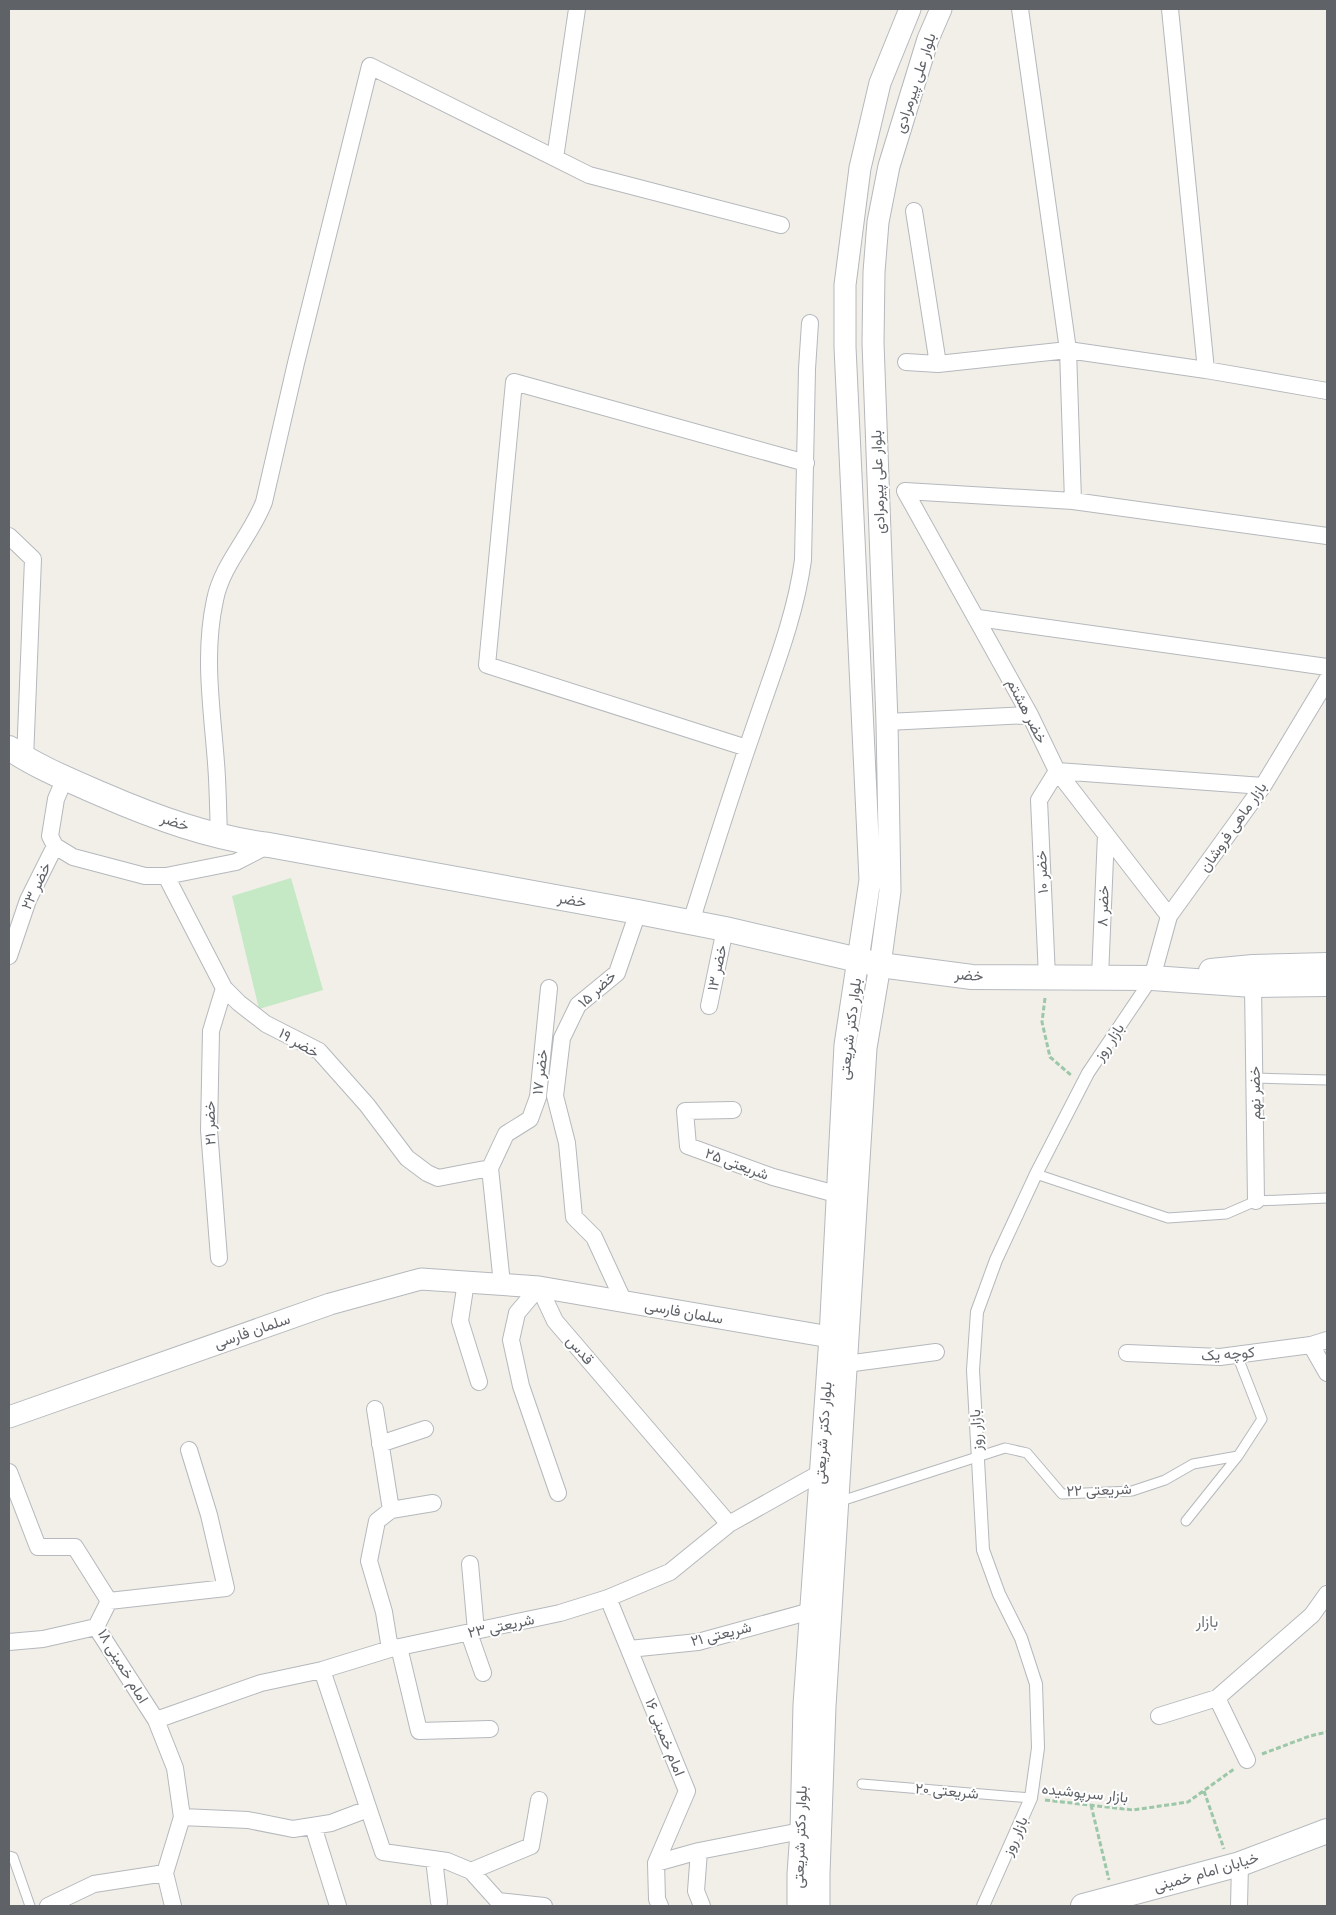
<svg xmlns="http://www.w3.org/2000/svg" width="1336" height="1915" font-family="Figtree,Vazirmatn,sans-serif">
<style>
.green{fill:#c5e8c5}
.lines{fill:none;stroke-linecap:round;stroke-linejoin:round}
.service-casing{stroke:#b5b8bc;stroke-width:11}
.pedestrian-casing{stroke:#b5b8bc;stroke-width:14}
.minor-casing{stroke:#b5b8bc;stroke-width:18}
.tertiary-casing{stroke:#b5b8bc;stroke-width:23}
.secondary-casing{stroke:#b6babf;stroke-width:26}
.path{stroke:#9cc7a9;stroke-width:3;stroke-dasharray:5 2.5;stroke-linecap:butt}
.service{stroke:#fff;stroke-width:9}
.pedestrian{stroke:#fff;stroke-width:12}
.minor{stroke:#fff;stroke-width:16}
.tertiary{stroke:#fff;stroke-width:21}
.secondary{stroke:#fff;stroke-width:24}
.labels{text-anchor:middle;stroke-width:4;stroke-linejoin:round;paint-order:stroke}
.street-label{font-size:15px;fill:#5f6368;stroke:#fff}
.neighbourhood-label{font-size:16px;fill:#70757a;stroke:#fff}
</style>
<rect width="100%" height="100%" fill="#f1efe8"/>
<path class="green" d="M291,878L323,990L259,1009L232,896Z"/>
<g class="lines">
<g class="service-casing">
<path id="service" d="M1255,1078L1327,1080
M1036,1174L1168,1218L1226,1214L1256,1201L1327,1198
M838,1502L1005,1448L1027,1453L1062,1494L1132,1491L1165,1480L1193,1464L1238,1456L1262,1419L1237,1355
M1186,1521L1238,1456
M862,1784L1031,1798
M9,1856L13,1857L30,1906"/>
</g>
<g class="pedestrian-casing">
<path id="pedestrian" d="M983,1906L1031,1798L1038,1748L1036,1684L1021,1638L999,1594L983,1550L973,1370L977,1312L996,1260L1036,1174L1088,1073L1152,978"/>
</g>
<g class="minor-casing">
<path id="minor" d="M1020,9L1068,350L1073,501
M1170,9L1206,370
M555,158L577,9
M914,211L938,364
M906,362L938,364L1068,350L1206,370L1327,391
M905,491L1030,715L1057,771L1169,916
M905,491L1073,501L1327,536
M9,536L33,559L25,759
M978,618L1327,667
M887,722L1030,715
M747,748L487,665L514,382L806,463
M65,778L56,799L50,836L55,846L73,857L145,876H166L236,862L269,845
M219,835C218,811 218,787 216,763C212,708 203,655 215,600C222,564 251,536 264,502L296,363L370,66L589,175L781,225
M166,876L224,988L239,1003L266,1024L319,1051L367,1105L407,1158L427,1173L438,1178L490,1168
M691,922C711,858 731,794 753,731C772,674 795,619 803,560L807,369L810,323
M9,956L28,900L55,846
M1047,977L1039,800L1057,771L1263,786
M1100,977L1106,834
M1152,978L1169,916L1263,786L1327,680
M1253,985L1256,1201
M709,1006L725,929
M733,1110L685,1111L688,1146L773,1177L836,1194
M490,1168L506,1134L530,1119L538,1097L549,988
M490,1168L502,1284
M219,1258L209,1130L211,1031L224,988
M466,1282L460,1321L479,1382
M624,1302L594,1237L574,1217L567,1143L555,1096L562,1038L578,1005L617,973L638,912
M1311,1345L1327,1373
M1127,1353L1220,1357L1311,1345L1327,1340
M846,1364L936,1352
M375,1409L391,1510L377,1521L369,1561L384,1612L390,1649
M380,1444L425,1429
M9,1472L38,1547H75L109,1601L96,1627L156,1720L175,1768L182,1817L165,1873L173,1906
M558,1493L521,1386L511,1340L517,1313L539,1287L555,1321L729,1524
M391,1510L433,1503
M470,1564L476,1631
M608,1598L687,1791L656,1863L657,1899L660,1906
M109,1601L226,1588L209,1515L189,1450
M469,1633L483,1673
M9,1642L43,1639L96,1627
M399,1647L419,1731L490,1729
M629,1649L698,1642L811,1611
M322,1670L383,1852L447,1861L471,1871L498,1901L500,1906
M1217,1698L1247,1760
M1159,1716L1217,1698L1312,1615L1327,1594
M156,1720L261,1683L322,1670L390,1649L560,1613L608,1598L670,1572L729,1524L820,1473
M182,1817L248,1820L293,1829L331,1823L368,1809
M313,1826L338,1906
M699,1851L696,1891L702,1906
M434,1859L439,1902
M656,1863L699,1851L801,1831
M471,1871L531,1846L539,1800
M498,1901L544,1906
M48,1906L94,1884L165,1873
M1239,1906L1240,1864"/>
</g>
<g class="tertiary-casing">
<path id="tertiary" d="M9,1417L330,1304L421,1279L539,1287L830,1337
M798,1906V1874L801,1831L804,1705L830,1337L845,1045L870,880L845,347V285L860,168L880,83L910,9
M819,1906V1874L825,1706L866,1048L880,965L890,891L887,722L873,343L874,272L878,222L889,166L928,39L941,9"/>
</g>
<g class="secondary-casing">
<path id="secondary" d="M9,748C37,767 69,780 101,794C154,817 211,838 269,845L638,912L725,929L880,965L972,977L1152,978L1253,985L1327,984
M1211,971L1253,967L1327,965
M1083,1906L1240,1864L1327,1831"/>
</g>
<path class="path" d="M1045,998L1042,1022L1050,1057L1072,1076
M1262,1754L1310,1736L1327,1732
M1204,1791L1224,1849
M1045,1800L1133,1810L1188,1802L1234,1769
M1091,1805L1109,1880"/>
<use href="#service" class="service"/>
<use href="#pedestrian" class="pedestrian"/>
<use href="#minor" class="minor"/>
<use href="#tertiary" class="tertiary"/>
<use href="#secondary" class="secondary"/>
</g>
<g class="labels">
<g class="street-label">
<text transform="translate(915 83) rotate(-72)" y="5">بلوار علی پیرمرادی</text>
<text transform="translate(878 482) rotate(-92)" y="5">بلوار علی پیرمرادی</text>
<text transform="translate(1027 711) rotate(63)" y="5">خضر هشتم</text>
<text transform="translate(175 822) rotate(18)" y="5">خضر</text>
<text transform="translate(1233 827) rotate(-55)" y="5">بازار ماهی فروشان</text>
<text transform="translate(1042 872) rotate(-93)" y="5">خضر ۱۰</text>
<text transform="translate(36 886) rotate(-65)" y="5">خضر ۲۳</text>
<text transform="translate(572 900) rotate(10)" y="5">خضر</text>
<text transform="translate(1103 906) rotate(-88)" y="5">خضر ۸</text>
<text transform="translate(717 968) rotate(-78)" y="5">خضر ۱۳</text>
<text transform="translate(969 975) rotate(4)" y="5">خضر</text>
<text transform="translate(597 989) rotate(-43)" y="5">خضر ۱۵</text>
<text transform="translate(850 1029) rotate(-83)" y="5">بلوار دکتر شریعتی</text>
<text transform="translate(1109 1042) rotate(-56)" y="5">بازار روز</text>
<text transform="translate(299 1043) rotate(30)" y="5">خضر ۱۹</text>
<text transform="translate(540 1072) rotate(-83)" y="5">خضر ۱۷</text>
<text transform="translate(1255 1093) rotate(-91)" y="5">خضر نهم</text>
<text transform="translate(210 1123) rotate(-91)" y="5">خضر ۲۱</text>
<text transform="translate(737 1164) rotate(20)" y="5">شریعتی ۲۵</text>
<text transform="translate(684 1312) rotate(10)" y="5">سلمان فارسی</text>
<text transform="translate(252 1331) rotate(-19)" y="5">سلمان فارسی</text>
<text transform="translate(580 1350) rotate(49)" y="5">قدس</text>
<text transform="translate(1228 1354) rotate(-4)" y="5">کوچه یک</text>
<text transform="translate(976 1430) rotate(-93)" y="5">بازار روز</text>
<text transform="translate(823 1433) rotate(-86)" y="5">بلوار دکتر شریعتی</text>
<text transform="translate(1099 1490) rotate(-2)" y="5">شریعتی ۲۲</text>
<text transform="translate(501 1626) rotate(-12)" y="5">شریعتی ۲۳</text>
<text transform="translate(721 1634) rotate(-14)" y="5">شریعتی ۲۱</text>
<text transform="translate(123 1666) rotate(59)" y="5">امام خمینی ۱۸</text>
<text transform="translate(665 1737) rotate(68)" y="5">امام خمینی ۱۶</text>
<text transform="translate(947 1791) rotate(5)" y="5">شریعتی ۲۰</text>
<text transform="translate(1085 1793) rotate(6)" y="5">بازار سرپوشیده</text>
<text transform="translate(1015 1836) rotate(-66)" y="5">بازار روز</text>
<text transform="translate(800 1837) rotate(-88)" y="5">بلوار دکتر شریعتی</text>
<text transform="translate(1206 1872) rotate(-16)" y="5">خیابان امام خمینی</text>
</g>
<g class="neighbourhood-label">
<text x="1207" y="1627">بازار</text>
</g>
</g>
<rect width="1336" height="1915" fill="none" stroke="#5f6368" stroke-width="20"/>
</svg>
